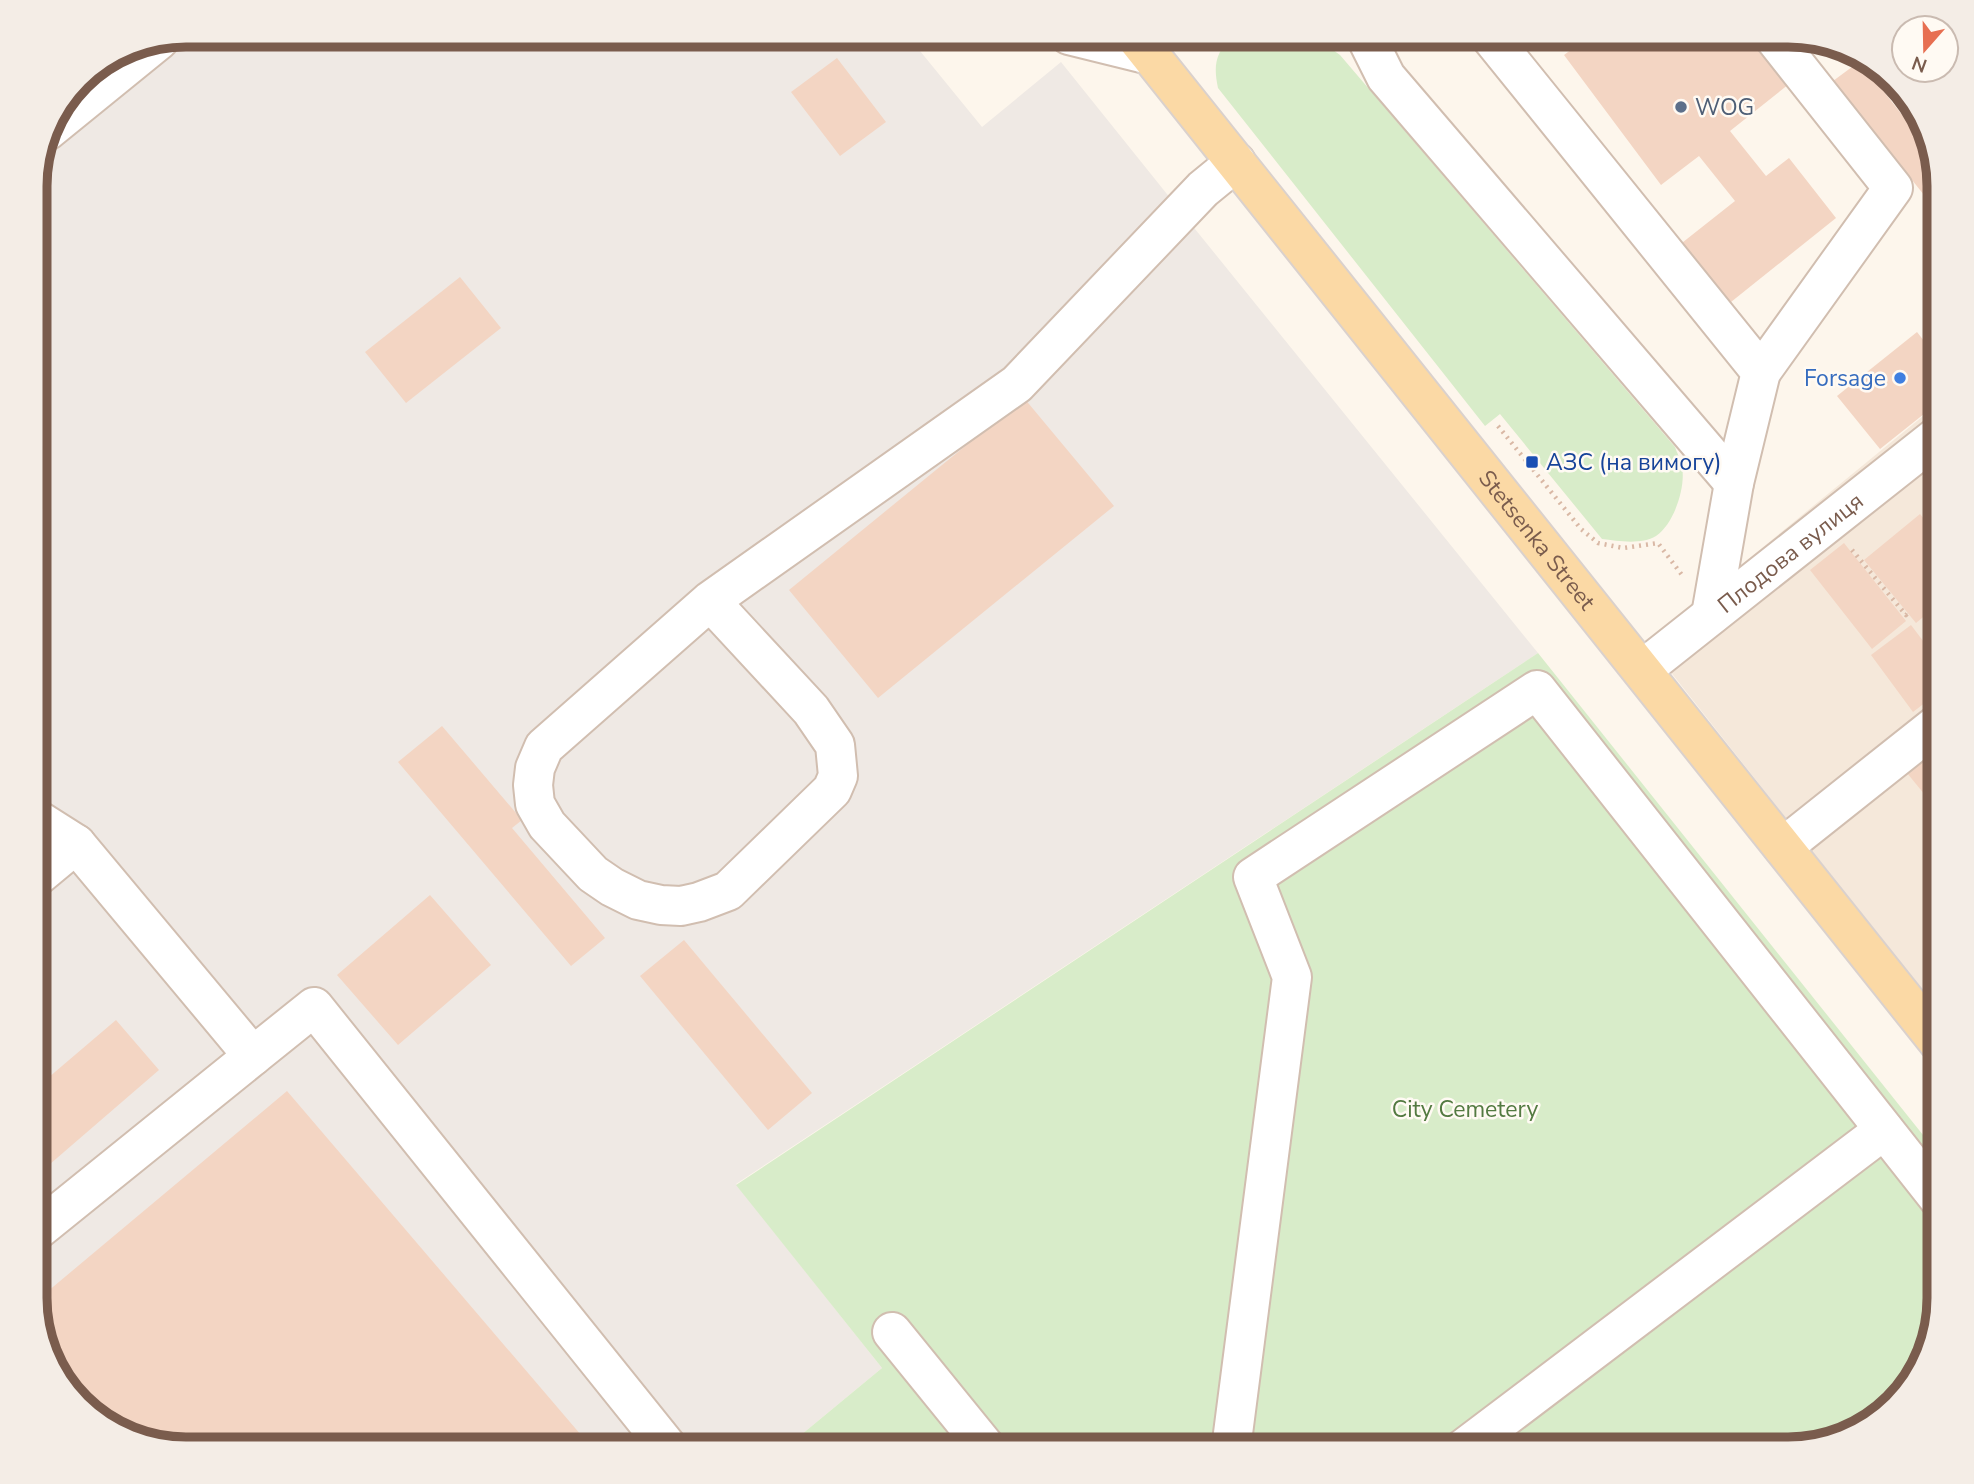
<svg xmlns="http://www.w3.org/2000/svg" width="1974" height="1484" font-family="'Nunito Sans',sans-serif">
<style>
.residential{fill:#f5e8da}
.industrial{fill:#efe9e4}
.green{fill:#d8ecc9}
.building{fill:#f3d5c3}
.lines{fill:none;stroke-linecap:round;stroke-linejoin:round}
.minor-casing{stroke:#d1beb0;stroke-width:42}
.major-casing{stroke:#dad1cd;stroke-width:42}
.path{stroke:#d9b8a5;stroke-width:4.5;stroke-dasharray:2 5;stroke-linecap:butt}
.minor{stroke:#fff;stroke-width:38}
.major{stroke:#fbd9a5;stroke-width:38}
.service-dot{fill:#5c6f8a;stroke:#fffaf3;stroke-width:2.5}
.shop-dot{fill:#3f7fe0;stroke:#fffaf3;stroke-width:2.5}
.transit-dot{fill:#1a4fb4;stroke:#fffaf3;stroke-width:2.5}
.labels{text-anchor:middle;stroke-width:5;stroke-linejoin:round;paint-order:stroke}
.service-label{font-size:23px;fill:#4e5e75;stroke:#fffaf3;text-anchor:start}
.shop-label{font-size:23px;fill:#366cbe;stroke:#fffaf3;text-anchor:end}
.transit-label{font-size:23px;fill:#164399;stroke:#fffaf3;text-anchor:start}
.street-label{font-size:23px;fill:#7a5c4d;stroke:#fffaf3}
.park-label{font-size:23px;fill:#537a41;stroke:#fffaf3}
.rim{fill:none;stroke:#7a5c4d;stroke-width:9}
</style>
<rect width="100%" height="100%" fill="#fdf6ec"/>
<path class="residential" d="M1939,403V1012L1647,642Z"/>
<path class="industrial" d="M186,35H907L982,127L1061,62L1195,229L1538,653L736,1184L882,1368L784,1449H186L94,1418L51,1365L35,1307V176L51,119L86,73L129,46Z"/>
<path class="green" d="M1231,35H1307L1315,37L1340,55L1675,447C1677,453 1681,460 1682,467C1686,487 1674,524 1656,536C1641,545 1618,541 1602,539L1500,414L1485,426L1218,88C1213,64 1216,55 1231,35Z
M1538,653L1939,1155V1298L1908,1390L1854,1434L1788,1449H784L882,1368L736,1185Z"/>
<path class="building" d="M1591,35H1750L1789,84L1730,131L1766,176L1789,158L1836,218L1721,310L1673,250L1735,201L1699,156L1661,185L1564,55Z
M837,58L886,122L840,156L791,92Z
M1860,61L1931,152L1939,190L1928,200L1833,81Z
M460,277L501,328L406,403L365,352Z
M1917,332L1939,360V402L1880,449L1837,396Z
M1024,398L1114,506L878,698L789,590Z
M1920,514L1939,537V604L1916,623L1864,560Z
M1844,543L1906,621L1872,649L1810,570Z
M1911,625L1939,662V692L1913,712L1871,655Z
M442,726L522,820L512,828L605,938L571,966L398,762Z
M1939,730V803L1934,806L1898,762Z
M430,895L491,965L398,1045L337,975Z
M684,940L812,1093L768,1130L640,976Z
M116,1020L159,1070L35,1177V1089Z
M287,1091L593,1449H186L94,1418L51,1365L35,1302Z"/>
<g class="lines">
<g class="minor-casing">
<g id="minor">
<path d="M1069,35L1150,55"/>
<path d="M1365,35L1386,77L1734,483"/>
<path d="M1489,35L1761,372L1734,483L1711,615"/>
<path d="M47,131L159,40"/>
<path d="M1761,372L1893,188L1772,35"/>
<path d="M710,601L811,710L835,745L838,776L832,790L728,891L699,902L681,906L661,905L638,900L612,887L593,874L547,825L535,804L533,785L535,768L544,747L710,601L1017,384L1203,189L1236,162"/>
<path id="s1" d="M1642,670L1939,435"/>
<path d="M35,818L76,844L253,1056L314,1007L669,1449"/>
<path d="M1783,847L1939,723"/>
<path d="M35,878L76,844"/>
<path d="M35,1232L253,1056"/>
<path d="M892,1332L987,1449"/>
<path d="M1231,1449L1292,977L1253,877L1537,690L1939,1199"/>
<path d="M1463,1449L1884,1130"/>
</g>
</g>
<g class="major-casing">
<g id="major">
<path id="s2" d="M1134,35L1939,1043"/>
</g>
</g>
<path class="path" d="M1498,426L1581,529L1598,543L1623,548L1658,543L1682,575
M1852,550L1906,615L1908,613"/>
<use href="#minor" class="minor"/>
<use href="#major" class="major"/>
</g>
<circle class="service-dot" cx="1681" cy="107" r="7"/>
<circle class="shop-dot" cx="1900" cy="378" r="7"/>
<rect class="transit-dot" x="1525" y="455" width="14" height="14" rx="3.5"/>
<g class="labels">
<g class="service-label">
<text x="1695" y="115">WOG</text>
</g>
<g class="shop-label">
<text x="1886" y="386">Forsage</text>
</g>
<g class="transit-label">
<text x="1546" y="470">АЗС (на вимогу)</text>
</g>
<g class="street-label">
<text dy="8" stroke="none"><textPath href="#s2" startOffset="646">Stetsenka Street</textPath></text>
<text dy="8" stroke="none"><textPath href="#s1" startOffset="189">Плодова вулиця</textPath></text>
</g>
<g class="park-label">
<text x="1465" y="1117">City Cemetery</text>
</g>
</g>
<path d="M0 0H1974V1484H0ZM186 47H1788A139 139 0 0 1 1927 186V1298A139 139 0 0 1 1788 1437H186A139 139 0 0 1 47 1298V186A139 139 0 0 1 186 47Z" fill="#f4ede6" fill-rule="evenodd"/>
<path class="rim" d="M186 47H1788A139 139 0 0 1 1927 186V1298A139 139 0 0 1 1788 1437H186A139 139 0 0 1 47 1298V186A139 139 0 0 1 186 47Z"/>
<g transform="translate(1925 49) rotate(200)"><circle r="33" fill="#fffaf3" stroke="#cabbb1" stroke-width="2"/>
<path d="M0-5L12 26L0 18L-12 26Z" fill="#e76f51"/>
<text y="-10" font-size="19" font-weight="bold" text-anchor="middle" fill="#7a5c4d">N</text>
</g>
</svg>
